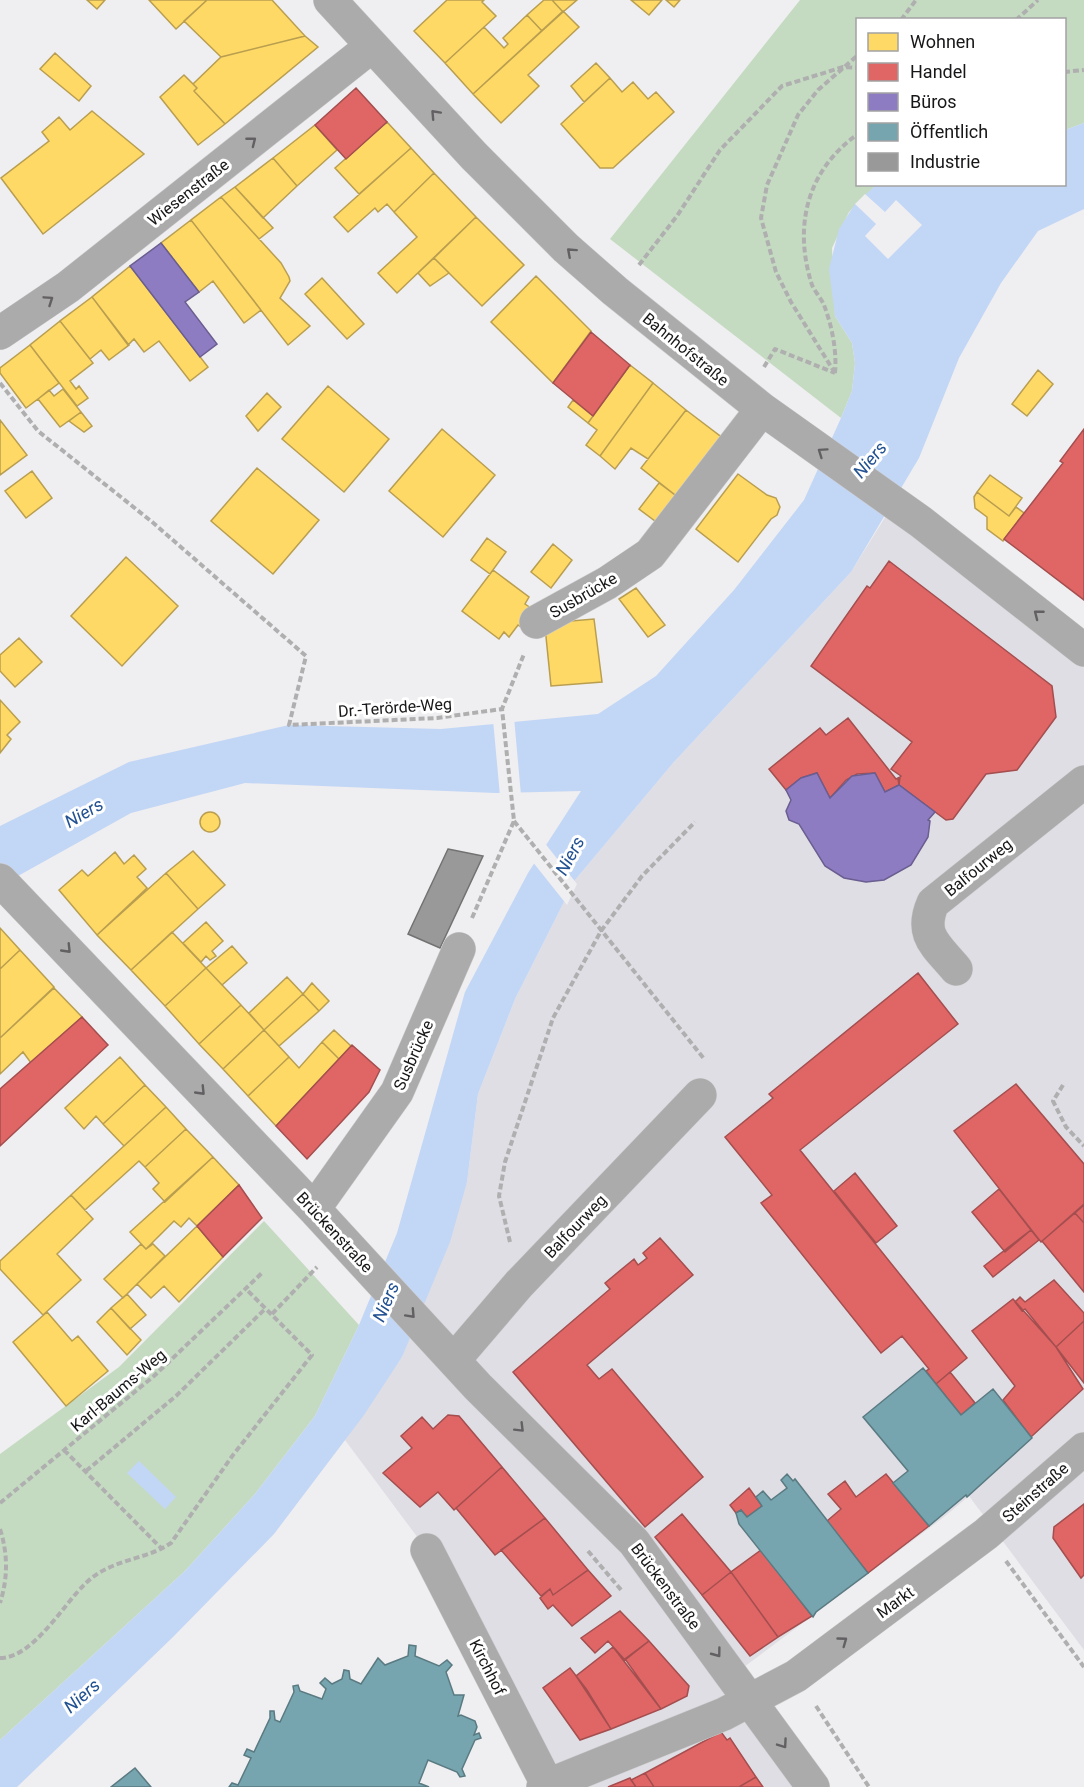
<svg xmlns="http://www.w3.org/2000/svg" width="1084" height="1787" font-family="Roboto,sans-serif">
<style>
.built{fill:#dfdee4}
.green{fill:#c4dbc2}
.water{fill:#c2d6f6}
.pier{fill:#efeef0}
.homes{fill:#ffd966;stroke:#b99e4f;stroke-width:1.5}
.shops{fill:#e06666;stroke:#a44e4f;stroke-width:1.5}
.offices{fill:#8e7cc3;stroke:#6a5d90;stroke-width:1.5}
.public{fill:#76a5af;stroke:#5a7a82;stroke-width:1.5}
.industry{fill:#999;stroke:#727272;stroke-width:1.5}
.lines{fill:none;stroke-linecap:round;stroke-linejoin:round}
.minor-casing{stroke:#cccbcd;stroke-width:34}
.path{stroke:#b0afb0;stroke-width:4;stroke-dasharray:6 3;stroke-linecap:butt}
.minor{stroke:#acabab;stroke-width:33}
.oneway{stroke:#626062}
.labels{text-anchor:middle;stroke-width:6;stroke-linejoin:round;paint-order:stroke}
.street-label{font-size:16px;fill:#171618;stroke:#fff}
.water-label{font-size:18px;font-style:italic;fill:#235292;stroke:#fff}
</style>
<rect width="100%" height="100%" fill="#efeef0"/>
<path class="built" d="M894,503L1084,650V1650L969,1496L944,1517L728,1679L796,1787H543L427,1550L345,1440L402,1357L467,1182L478,1094L515,999L575,880L673,763L851,572Z"/>
<path class="green" d="M800,0H1084V123L1065,130L1064,20H858V184L876,185L849,212L832,248L835,316L852,343L855,363L852,391L841,418L610,239Z
M264,1221L359,1325L315,1416L255,1494L185,1571L0,1740V1454L119,1367Z"/>
<path class="water" d="M1084,123V209L1038,231L1001,283L959,358L919,458L851,572L673,763L575,880L515,999L478,1094L467,1182L450,1242L402,1357L364,1415L274,1534L173,1637L17,1787H0V1740L185,1571L255,1494L315,1416L359,1325L397,1233L465,992L528,873L581,791L496,793L245,783L131,813L0,886V826L129,762L289,725L441,729L598,714L656,676L734,590L804,500L841,418L852,391L855,363L852,343L835,316L829,269L839,229L855,204L876,185L1064,184L1065,130Z
M139,1461L176,1497L165,1509L127,1473Z"/>
<path class="pier" d="M865,194L885,212L896,200L922,225L888,259L865,236L876,224L855,204Z
M514,717L521,795L500,796L493,720Z
M544,842L577,884L567,905L532,861Z"/>
<path class="homes" d="M87,0H105L97,9Z
M149,0H207L176,29Z
M207,0H272L305,36L221,57L184,21Z
M447,0H484L482,2L496,16L445,63L414,31Z
M544,0H552L563,12L542,31L527,15Z
M552,0H577L563,12Z
M631,0H662L649,15Z
M666,0H680L674,7Z
M563,11L579,27L528,75L539,86L501,123L473,94Z
M527,15L542,31L473,94L445,63L484,27L504,48L508,44L503,38Z
M305,36L318,47L225,124L194,91L197,88L193,84L221,57Z
M55,53L91,86L79,101L40,69Z
M596,63L610,78L584,102L571,86Z
M184,75L197,88L194,91L225,124L198,145L160,97Z
M610,78L622,92L633,82L648,99L656,92L674,112L613,168H600L561,124Z
M92,111L144,154L43,234L1,178L49,141L42,132L59,117L70,130Z
M387,122L411,148L359,194L335,168Z
M315,125L337,150L297,186L273,158Z
M411,148L434,173L394,212L387,204L378,212L375,208L348,232L334,217Z
M273,158L297,186L263,218L235,187Z
M434,173L476,217L397,293L378,273L417,237L394,212Z
M235,187L273,228L259,239L221,197Z
M221,197L281,263L289,277L290,281L280,298L310,326L288,345L191,220Z
M476,217L524,265L482,306L434,258Z
M191,220L261,310L244,323L213,281L199,292L161,243Z
M434,258L449,273L430,286L418,273Z
M130,266L208,367L190,381L159,341L144,352L134,339L128,345L92,297Z
M536,276L591,331L553,383L491,322Z
M322,278L364,324L347,339L305,294Z
M92,297L129,345L109,360L101,350L90,359L60,321Z
M60,321L93,363L70,381L76,389L79,386L88,398L77,406L30,345Z
M30,345L59,383L26,408L0,373V368Z
M630,365L653,383L600,456L586,445L597,430L588,423Z
M1038,370L1053,384L1027,416L1012,404Z
M653,383L686,410L648,459L631,448L615,469L600,456Z
M328,386L389,439L344,492L282,439Z
M63,389L81,412L60,427L38,399L49,390L54,396Z
M267,393L281,407L258,431L246,416Z
M573,400L593,416L588,423L568,407Z
M686,410L724,439L679,498L641,468Z
M81,412L92,426L84,432L69,421Z
M0,420L27,455L0,475Z
M442,429L495,475L443,537L389,491Z
M257,468L319,520L273,574L211,521Z
M32,471L52,498L26,518L5,491Z
M738,474L767,495L776,498L780,507L777,515L771,519L738,562L696,529Z
M990,475L1022,498L1009,516L977,492Z
M659,483L679,498L659,524L639,509Z
M977,492L1009,516L1016,507L1024,513L1003,541L987,529V517L975,508L974,497Z
M487,538L506,552L490,574L471,560Z
M553,544L572,560L551,588L531,572Z
M126,557L178,606L122,666L71,616Z
M493,570L529,597L525,604L531,608L525,630L518,625L509,637L504,632L499,639L462,611Z
M636,588L665,625L648,637L619,599Z
M594,619L602,682L551,686L545,627L548,623Z
M19,638L42,662L15,687L0,671V655Z
M0,700L20,722L7,735L11,739L0,753Z
M200 822a10 10 0 1 1 20 0a10 10 0 1 1-20 0Z
M193,851L225,885L198,909L166,873Z
M115,852L124,864L134,855L146,869L137,877L147,888L97,935L59,890L82,870L88,876Z
M166,873L198,909L131,970L97,935Z
M206,922L223,941L212,951L216,956L210,960L206,956L201,962L183,943Z
M0,928L20,950L0,969Z
M172,932L206,968L165,1006L131,970Z
M232,946L247,963L222,985L206,968Z
M20,950L54,987L0,1038V969Z
M206,968L241,1005L199,1044L165,1006Z
M287,977L303,994L264,1030L249,1013Z
M312,983L329,1001L319,1011L303,994Z
M54,988L82,1017L31,1063L23,1052L0,1074V1038Z
M303,994L319,1011L279,1046L264,1030Z
M241,1005L264,1030L223,1069L199,1044Z
M264,1030L289,1057L248,1096L223,1069Z
M334,1030L351,1046L339,1059L322,1042Z
M322,1042L339,1059L276,1126L248,1096L289,1057L299,1068Z
M120,1057L145,1085L103,1124L96,1116L84,1129L65,1108Z
M145,1085L166,1107L124,1146L103,1124Z
M166,1107L186,1129L145,1167L139,1161L85,1210L71,1195Z
M186,1129L213,1157L165,1202L153,1189L159,1183L145,1167Z
M213,1157L239,1185L197,1226L189,1218L181,1227L174,1221L146,1249L130,1232Z
M71,1195L93,1219L57,1254L81,1280L43,1315L0,1269V1261Z
M197,1226L223,1257L179,1302L164,1286L151,1298L137,1284Z
M141,1244L146,1249L153,1244L165,1256L123,1298L104,1279Z
M127,1294L146,1315L130,1329L111,1308Z
M111,1308L141,1340L127,1355L97,1322Z
M47,1312L72,1341L78,1336L108,1371L66,1406L13,1342Z"/>
<path class="shops" d="M356,88L387,122L346,159L315,125Z
M591,332L630,365L593,416L553,383Z
M1084,429V600L1004,539L1063,463L1060,461Z
M889,561L1052,686L1056,717L1017,770L986,774L953,819L946,820L899,785L898,779L901,776L891,769L912,742L811,666L867,586L870,588Z
M848,718L896,779L900,777L899,785L885,792L875,773L857,774L846,780L830,798L817,773L801,778L786,790L769,769L820,728L826,735Z
M918,973L958,1024L800,1150L967,1358L936,1384L926,1371L929,1369L902,1336L881,1353L761,1203L772,1195L725,1137L773,1098L769,1094Z
M82,1017L108,1045L0,1146V1089Z
M352,1045L380,1070L369,1092L307,1159L276,1126Z
M1016,1084L1084,1164V1204L1041,1242L954,1131Z
M855,1173L897,1226L876,1243L834,1191Z
M239,1185L262,1218L223,1257L197,1226Z
M999,1189L1031,1230L1005,1252L972,1212Z
M1084,1205V1223L1075,1213Z
M1075,1213L1084,1223V1292L1042,1241Z
M1031,1230L1039,1240L993,1277L984,1266Z
M660,1238L693,1275L587,1365L599,1379L612,1369L703,1477L645,1527L513,1372L610,1289L605,1283L634,1259L638,1265L647,1258L643,1253Z
M1054,1280L1084,1313V1321L1056,1347L1025,1309L1022,1311L1015,1302L1020,1297L1025,1302Z
M1013,1299L1056,1347L1083,1389L1031,1437L1003,1400L1015,1386L972,1331Z
M1084,1321V1383L1056,1347Z
M950,1372L975,1403L961,1415L936,1384Z
M448,1415L459,1416L502,1467L454,1510L438,1492L420,1507L383,1473L412,1448L401,1436L422,1417L433,1429Z
M502,1467L545,1518L495,1555L456,1508Z
M886,1474L929,1526L868,1573L827,1521L841,1509L828,1494L845,1481L856,1497Z
M749,1488L762,1506L747,1517L741,1510L736,1513L730,1505Z
M1084,1504V1575L1081,1578L1053,1538L1054,1527Z
M682,1514L731,1572L702,1595L655,1537Z
M545,1518L588,1570L553,1595L550,1589L541,1596L501,1550Z
M761,1550L812,1616L778,1637L731,1572Z
M588,1570L611,1596L572,1626L553,1605L548,1609L540,1598L550,1589L553,1595Z
M731,1572L778,1637L750,1656L702,1595Z
M620,1611L649,1641L625,1660L608,1641L595,1653L581,1638Z
M649,1641L689,1686L687,1696L661,1709L625,1659Z
M613,1647L661,1709L611,1729L576,1676Z
M570,1668L587,1690L611,1729L580,1740L543,1688Z
M721,1732L727,1740L730,1738L756,1777L739,1787H654L645,1773Z
M645,1773L654,1787H636L631,1780Z
M756,1777L763,1787H739Z
M630,1778L636,1787H608Z"/>
<path class="offices" d="M161,243L199,292L185,302L217,344L200,357L130,266Z
M817,773L830,798L852,776L875,773L885,792L899,785L935,812L928,820L930,821L928,837L911,865L884,880L866,882L844,878L825,866L799,824L789,820L786,811L791,800L786,790L801,778Z"/>
<path class="public" d="M923,1368L961,1415L993,1389L1032,1438L967,1497L966,1495L929,1526L893,1483L908,1471L863,1417Z
M787,1474L793,1481L795,1479L868,1573L816,1612L813,1617L739,1524L736,1513L741,1510L747,1517L762,1506L756,1497L763,1491L771,1500L787,1488L781,1480Z
M409,1645L416,1646L415,1656L439,1666L447,1660L452,1665L446,1672L454,1695H464L458,1716L461,1715L475,1721L477,1727L474,1735L479,1733L481,1738L475,1740L462,1769L465,1776L460,1777L457,1772L428,1760L419,1783L429,1787H229L232,1783L238,1785L251,1758L244,1755L247,1749L254,1752L270,1718V1711H274L275,1720L280,1722L294,1692L293,1686L298,1685L300,1691L322,1699L326,1689L320,1683L325,1678L332,1684L342,1679L344,1670L349,1671L350,1679L361,1684L378,1658L385,1665L408,1656Z
M135,1768L151,1787H111Z"/>
<path class="industry" d="M448,849L483,856L440,948L408,934Z"/>
<g class="lines">
<g class="minor-casing">
<path id="minor" d="M330,0L474,156L566,248L615,291L762,409L921,522L1084,650
M0,333L68,287L372,46
M536,622L607,583L650,554L762,409
M0,880L314,1209L478,1387L634,1542L813,1787
M956,969C936,945 919,935 933,903L1084,782
M314,1209L397,1092L459,949
M454,1360L519,1284L700,1095
M427,1550L547,1784
M543,1787L724,1714L796,1676L986,1534L1084,1449"/>
</g>
<path class="path" d="M901,20L916,0
M1016,20L1038,0
M1064,72L1084,70
M639,265L677,216L720,150L782,86L843,67L858,68
M764,367L775,349L835,373
M835,373L791,302L776,272L761,218L767,185L798,115L818,90L858,55
M835,373C837,351 832,326 824,305C821,298 815,292 812,285C793,226 807,170 858,134
M0,383L38,431L151,521L306,656L289,725L437,718L502,709
M514,821L705,1060
M472,918L514,821L502,709L524,654
M1063,1085L1053,1101L1066,1127L1084,1146
M510,1242L499,1196L505,1162L553,1018L601,931L642,876L695,822
M272,1314L317,1267
M64,1450L162,1549
M86,1471L176,1396L266,1308
M0,1503L154,1376L263,1272
M0,1529C8,1554 8,1578 0,1603
M588,1551L622,1591
M1006,1561L1084,1667
M0,1658C33,1658 63,1605 85,1584C109,1559 144,1561 171,1543L233,1455L312,1355L246,1289
M816,1706L869,1787"/>
<use href="#minor" class="minor"/>
</g>
<defs><path id="oneway-chevron" d="M-2-3.5L2.5 0L-2 3.5" fill="none" stroke-width="1.6" stroke-linecap="round" stroke-linejoin="round" transform="scale(1.5)"/></defs>
<g class="oneway">
<use href="#oneway-chevron" transform="translate(435 114) rotate(-133)"/>
<use href="#oneway-chevron" transform="translate(252 141) rotate(-38)"/>
<use href="#oneway-chevron" transform="translate(571 252) rotate(-138)"/>
<use href="#oneway-chevron" transform="translate(49 300) rotate(-34)"/>
<use href="#oneway-chevron" transform="translate(822 452) rotate(-145)"/>
<use href="#oneway-chevron" transform="translate(1038 614) rotate(-142)"/>
<use href="#oneway-chevron" transform="translate(67 949) rotate(46)"/>
<use href="#oneway-chevron" transform="translate(201 1091) rotate(46)"/>
<use href="#oneway-chevron" transform="translate(411 1314) rotate(47)"/>
<use href="#oneway-chevron" transform="translate(520 1428) rotate(45)"/>
<use href="#oneway-chevron" transform="translate(843 1641) rotate(-36)"/>
<use href="#oneway-chevron" transform="translate(717 1653) rotate(53)"/>
<use href="#oneway-chevron" transform="translate(783 1744) rotate(55)"/>
</g>
<g class="labels">
<g class="street-label">
<text transform="translate(188 192) rotate(-38)" y="6">Wiesenstraße</text>
<text transform="translate(686 349) rotate(39)" y="6">Bahnhofstraße</text>
<text transform="translate(583 595) rotate(-30)" y="6">Susbrücke</text>
<text transform="translate(395 707) rotate(-4)" y="6">Dr.-Terörde-Weg</text>
<text transform="translate(978 867) rotate(-39)" y="6">Balfourweg</text>
<text transform="translate(413 1055) rotate(-66)" y="6">Susbrücke</text>
<text transform="translate(575 1226) rotate(-46)" y="6">Balfourweg</text>
<text transform="translate(335 1232) rotate(47)" y="6">Brückenstraße</text>
<text transform="translate(118 1390) rotate(-40)" y="6">Karl-Baums-Weg</text>
<text transform="translate(1035 1492) rotate(-41)" y="6">Steinstraße</text>
<text transform="translate(666 1586) rotate(53)" y="6">Brückenstraße</text>
<text transform="translate(895 1602) rotate(-36)" y="6">Markt</text>
<text transform="translate(488 1667) rotate(63)" y="6">Kirchhof</text>
</g>
<g class="water-label">
<text transform="translate(870 460) rotate(-50)" y="6">Niers</text>
<text transform="translate(84 813) rotate(-30)" y="6">Niers</text>
<text transform="translate(570 856) rotate(-62)" y="6">Niers</text>
<text transform="translate(386 1302) rotate(-67)" y="6">Niers</text>
<text transform="translate(82 1696) rotate(-41)" y="6">Niers</text>
</g>
</g>
<rect x="856" y="18" width="210" height="168" fill="#ffffff" stroke="#a2a2a3" stroke-width="1.5"/>
<rect x="868" y="33" width="30" height="18" fill="#ffd966" stroke="#a2a2a3" stroke-width="1.5"/>
<text x="910" y="48" font-size="18" fill="#171618">Wohnen</text>
<rect x="868" y="63" width="30" height="18" fill="#e06666" stroke="#a2a2a3" stroke-width="1.5"/>
<text x="910" y="78" font-size="18" fill="#171618">Handel</text>
<rect x="868" y="93" width="30" height="18" fill="#8e7cc3" stroke="#a2a2a3" stroke-width="1.5"/>
<text x="910" y="108" font-size="18" fill="#171618">Büros</text>
<rect x="868" y="123" width="30" height="18" fill="#76a5af" stroke="#a2a2a3" stroke-width="1.5"/>
<text x="910" y="138" font-size="18" fill="#171618">Öffentlich</text>
<rect x="868" y="153" width="30" height="18" fill="#999999" stroke="#a2a2a3" stroke-width="1.5"/>
<text x="910" y="168" font-size="18" fill="#171618">Industrie</text>
</svg>
